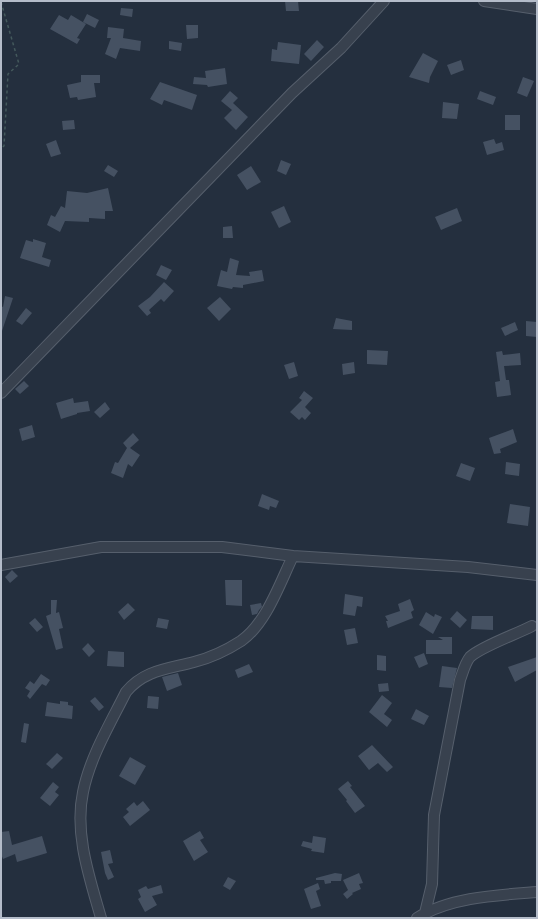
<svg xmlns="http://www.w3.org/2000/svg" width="538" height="919" font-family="Rubik,sans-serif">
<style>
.building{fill:#455162}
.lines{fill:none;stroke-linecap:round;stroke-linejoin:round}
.minor-casing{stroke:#565f6c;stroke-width:12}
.path{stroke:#44595c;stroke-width:1.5;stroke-dasharray:3 3;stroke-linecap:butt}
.minor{stroke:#38414e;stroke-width:10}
</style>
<rect width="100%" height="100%" fill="#242f3e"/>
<path class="building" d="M285,1H298L299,11H286Z
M121,8L133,9L132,17L120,15Z
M87,14L99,20L95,28L83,22Z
M59,15L68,20L71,15L86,24L77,38L80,39L77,44L50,29Z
M186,25H198V38L187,39Z
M108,27L124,29L123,38L141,41L140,51L120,48L116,59L105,54L111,38H107Z
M317,40L324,47L311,61L304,54Z
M169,41L182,43L181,51L169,49Z
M278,42L301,45L299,64L271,61L272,49L277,50Z
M423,53L438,61L430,77L429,83L409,77Z
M461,60L464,70L451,75L447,65Z
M225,68L227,84L208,87L207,85L193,84L194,77L206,78L205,71Z
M81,75H100V83H94L96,97L78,100L77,97L70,98L67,85L81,82Z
M523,77L534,81L527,97L517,93Z
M160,82L197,95L192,110L164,100L162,105L150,99Z
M230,91L238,98L233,103L248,117L236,130L224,118L232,110L221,101Z
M480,91L496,97L493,105L477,99Z
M443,102L459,104L457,119L442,118Z
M505,115H520V130H505Z
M74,120L75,129L63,130L62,121Z
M494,139L496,144L502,142L504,150L487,155L483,142Z
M56,140L61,154L51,157L46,144Z
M281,160L291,164L286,175L277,171Z
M108,165L118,171L114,177L104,171Z
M251,166L261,182L247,190L237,175Z
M108,188L113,211H105V219L89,218V222L65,221L60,232L47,225L51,215L55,217L61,206L65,208L67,191L87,193Z
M284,206L291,222L279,228L271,212Z
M457,208L462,221L441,230L435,217Z
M232,226L233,238H223V227Z
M33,239L46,243L42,257L51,260L49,267L20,258L26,240L33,242Z
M230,258L239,261L236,275L250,276L249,272L262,270L264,281L243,285V288L233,287L232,289L217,286L221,270L227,272Z
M161,265L172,270L166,280L156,275Z
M164,282L174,291L164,302L161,299L149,310L151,313L147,316L138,306L150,297Z
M5,296L13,298L2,331L1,306L3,307Z
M220,297L231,309L219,321L207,308Z
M26,308L32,313L22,325L16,321Z
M336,318L352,321V330L333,329Z
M526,321L537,322V337L526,336Z
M515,322L518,330L505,336L501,328Z
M367,350L388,351L387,365L367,364Z
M502,351L503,355L520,353L521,365L504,366L506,380H509L511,395L497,397L495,382L500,381L496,352Z
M294,362L298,376L289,379L284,365Z
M354,362L355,373L343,375L342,364Z
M24,381L29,386L20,394L15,389Z
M304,391L313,398L305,407L311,413L305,420L302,417L299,420L290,412L302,400L299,398Z
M73,398L74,403L88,401L90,411L77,413V414L61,419L56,403Z
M105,402L110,409L100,418L94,412Z
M32,425L35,437L22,441L19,429Z
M513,429L517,442L500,449L501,453L494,454L489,438Z
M133,433L139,440L130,448L140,455L132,467L128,464L123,478L111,473L115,462L118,463L127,448L123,443Z
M506,462L520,464L519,476L505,474Z
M461,463L475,468L470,481L456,476Z
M262,494L279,501L276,508L270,506L269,510L258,506Z
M510,504L530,507L528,526L507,523Z
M12,570L18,576L10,583L5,577Z
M225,580H242V606L226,605Z
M345,594L363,597L362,607L357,606L355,616L343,614Z
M410,599L414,610L411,612L413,618L388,628L386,621H388L385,616L400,611L398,604Z
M51,600H57L56,613L59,612L63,628L59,629L63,648L56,650L46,616L51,614Z
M128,603L135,610L124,620L118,612Z
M261,603L262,607L259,610L257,614L252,615L250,605Z
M457,611L467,620L460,628L450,619Z
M426,612L434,617L435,614L442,617L433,634L419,625Z
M472,616H493V630L471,629Z
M35,618L43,627L37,632L29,623Z
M158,618L169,620L167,629L156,627Z
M355,628L358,643L347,645L344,630Z
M438,637H452V654H426V640H443Z
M88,643L95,651L89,657L82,649Z
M108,651L124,652V667L107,666Z
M424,653L428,664L419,668L414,657Z
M377,655L386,656V671L377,670Z
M537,657V670L515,682L508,667Z
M249,664L253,672L238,678L235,670Z
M442,666L457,668L452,688L439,687Z
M178,673L182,685L167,691L162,677Z
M41,674L50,680L46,686L42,684L30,699L27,696L30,691L25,688L30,681L34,684Z
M388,683L389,691L379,692L378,684Z
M382,695L392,703L384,714L392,720L387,727L369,712Z
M148,696L159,697L158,709L147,708Z
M95,697L104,707L99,711L90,701Z
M60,701L68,702V705L73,706L72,719L45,716L47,702L60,704Z
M416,709L429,716L424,725L411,719Z
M24,723L29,724L26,743L21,742Z
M372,745L393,767L387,772L378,763L369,770L358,756Z
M57,753L63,758L52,769L46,764Z
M130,757L146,766L135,785L119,776Z
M348,781L352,786L350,787L365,806L355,813L346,801L347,800L338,789Z
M53,782L59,787L55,792L59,795L50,806L40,798Z
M143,801L150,810L130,826L123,817L129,812L126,809L134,802L137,806Z
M9,831L12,845L42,836L47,853L17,862L15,854L3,859L1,854V832Z
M200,831L204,838L200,840L208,852L194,861L183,841Z
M313,836L326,838L324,853L311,851L312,849L301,846L303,841L312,843Z
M110,850L113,863L108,864L114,877L108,880L105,873L101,852Z
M335,873L342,874L341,881H331V883L325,884L324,880H316V878Z
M359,873L363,883L359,884L361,889L352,893L353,894L347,899L343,894L348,890L343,880Z
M228,877L236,881L230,890L223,886Z
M318,883L320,889L316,891L321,906L311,909L304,889Z
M161,885L163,893L152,896L157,905L145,912L138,899L141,897L138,890L146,886L148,889Z"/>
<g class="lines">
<g class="minor-casing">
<path id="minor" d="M484,1L537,9
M1,393L292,93L341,48L384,1
M1,565L101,547H222L293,556L468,567L537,575
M425,913L432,884L434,815L460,680C463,672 465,663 470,657C482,646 517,634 532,626
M101,918C90,879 74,834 83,792C90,757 110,724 126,692C144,670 168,669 194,662C210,658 227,650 241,641C266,624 280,583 293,556
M417,918C450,897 499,895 537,892"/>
</g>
<path class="path" d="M1,2L19,64L8,74L4,146L1,148"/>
<use href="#minor" class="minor"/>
</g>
<rect width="538" height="919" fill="none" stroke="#b4bcc9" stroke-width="4"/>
</svg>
